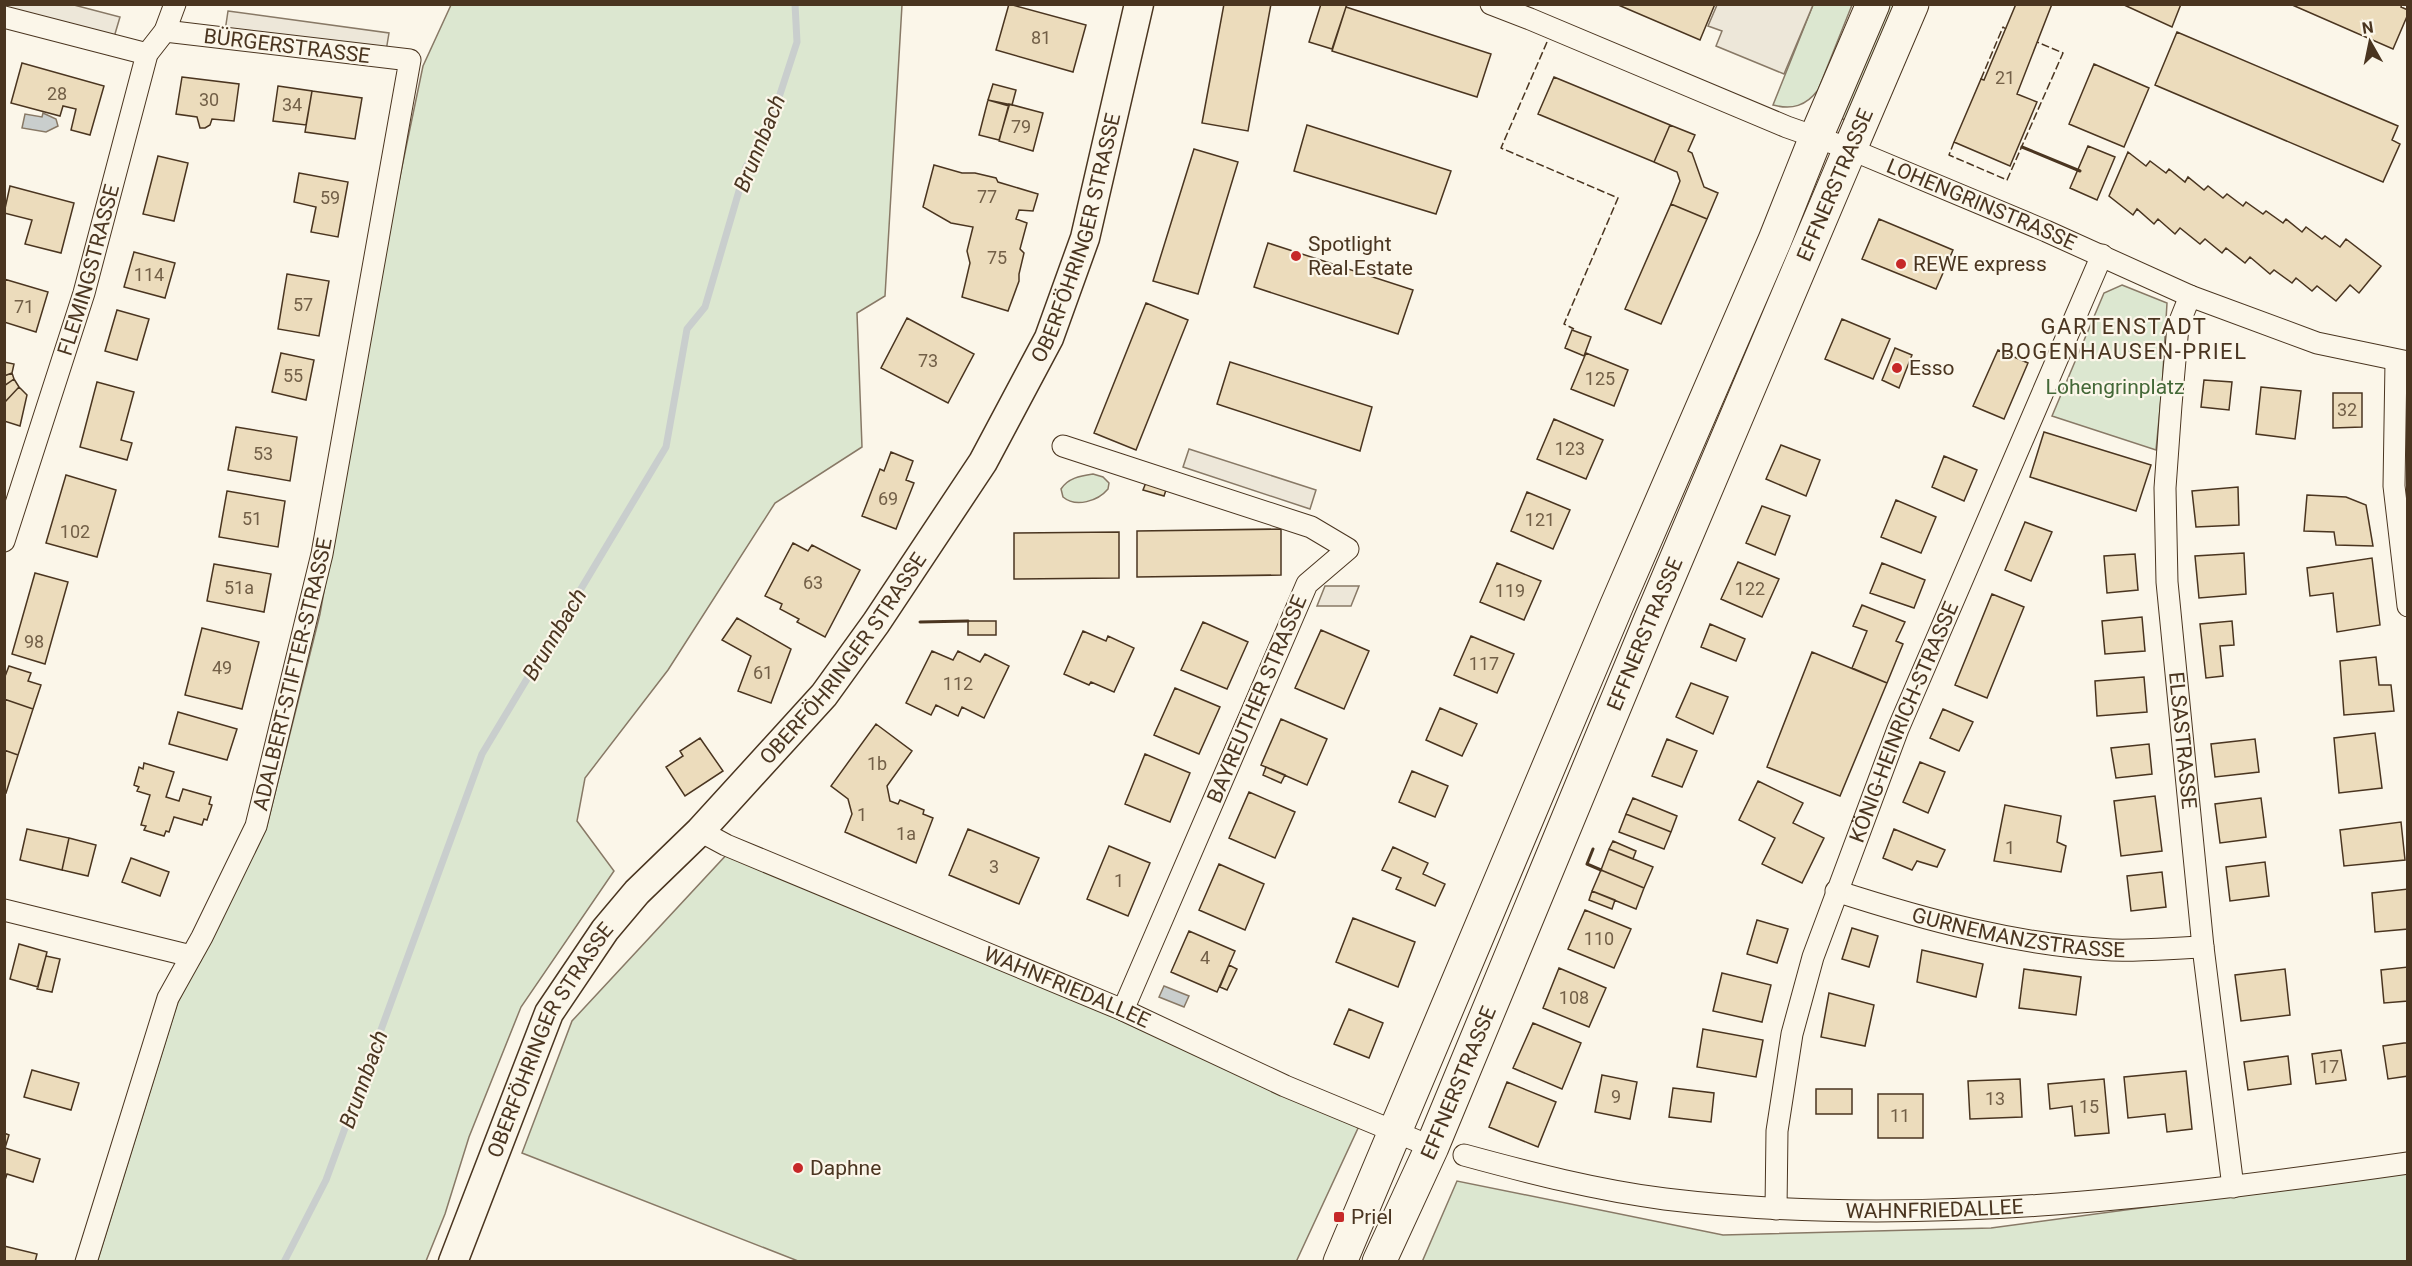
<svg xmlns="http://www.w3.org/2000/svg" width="2412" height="1266" font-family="Roboto,sans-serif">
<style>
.green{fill:#dce7d0;stroke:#887966;stroke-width:1.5}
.parking{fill:#ede7d9;stroke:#887966;stroke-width:1.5}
.water{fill:#c9cecd;stroke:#887966;stroke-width:1.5}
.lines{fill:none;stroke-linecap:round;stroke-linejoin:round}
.stream{stroke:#c9cecd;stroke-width:7}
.building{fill:#ecdcbc;stroke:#4a3520;stroke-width:1.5}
.street-casing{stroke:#4a3520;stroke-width:23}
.secondary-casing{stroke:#4a3520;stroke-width:31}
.primary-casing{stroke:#4a3520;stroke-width:35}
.highway-casing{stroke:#4a3520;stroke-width:35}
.street{stroke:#fbf6e9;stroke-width:21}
.secondary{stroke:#fbf6e9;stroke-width:28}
.primary{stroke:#fbf6e9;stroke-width:33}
.highway{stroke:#fbf6e9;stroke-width:33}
.fence{stroke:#4a3520;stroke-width:1.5;stroke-dasharray:8 3;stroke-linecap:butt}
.wall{stroke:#4a3520;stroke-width:3}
.poi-dot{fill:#c62828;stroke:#fbf6e9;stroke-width:2}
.labels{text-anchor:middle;stroke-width:4.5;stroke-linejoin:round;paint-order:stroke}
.number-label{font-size:18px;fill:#725f47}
.street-label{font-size:21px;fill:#4a3520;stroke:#fbf6e9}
.poi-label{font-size:21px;fill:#4a3520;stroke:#fbf6e9;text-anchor:start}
.park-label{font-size:21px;fill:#436837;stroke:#fbf6e9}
.water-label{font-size:22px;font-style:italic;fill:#4a3520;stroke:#fbf6e9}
.neighbourhood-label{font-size:22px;letter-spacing:1.5px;fill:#4a3520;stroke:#fbf6e9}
</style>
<rect width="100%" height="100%" fill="#fbf6e9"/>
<path class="green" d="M451,5H902L885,296L857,313L862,447L775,503L668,670L585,778L577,821L614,871L521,1007L469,1137L445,1214L426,1261L97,1262L177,1004L266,829L320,614L384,253L423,66Z
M1813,5H1852L1818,90C1806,106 1792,110 1773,105Z
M1886,5H1897L1845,120L1840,118Z
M2122,285L2167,303L2162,388L2156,450L2052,416L2104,293Z
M1093,474L1103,477L1109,483L1108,489C1098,501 1076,508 1063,497L1061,489C1068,478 1080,476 1093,474Z
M730,851L1120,1015L1359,1126L1296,1262L798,1261L522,1153L572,1021Z
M2407,1168V1261L1422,1262L1457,1181L1723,1235L1991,1228L2267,1191Z"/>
<path class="parking" d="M4,5H74L120,17L112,44L5,17Z
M1717,5H1813L1784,74L1716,46L1722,31L1708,26Z
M228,11L389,33L385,57L224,38Z
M1189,449L1316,490L1310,509L1183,467Z
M1325,586H1359L1351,606H1317Z"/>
<path class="water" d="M43,113L56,119L58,126L46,132L22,128L25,114L42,117Z
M1164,986L1189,996L1184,1007L1159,997Z"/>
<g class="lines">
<path class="stream" d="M284,1262L326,1180L482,754L666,447L687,329L705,307L746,167L770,125L797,42L795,4"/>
</g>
<path class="building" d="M1009,4L1086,25L1073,72L996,50Z
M1224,4H1271L1248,131L1202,123Z
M1321,4H1347L1332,49L1309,42Z
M1616,4H1715L1700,40Z
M2016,4H2052L2017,94L2037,102L2010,166L1954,142L1981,79L1984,80Z
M2122,4H2181L2172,27Z
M2290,4H2402L2401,7L2408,10V14L2393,49Z
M1346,7L1491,54L1477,97L1332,51Z
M2177,32L2398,126L2392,140L2400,144L2383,182L2155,85Z
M22,63L104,86L90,135L71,130L76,109L63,106L60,116L11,103Z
M2094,64L2149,88L2124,147L2069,124Z
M182,77L239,84L234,121L212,119L210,125L205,128H200L197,117L176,114Z
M1554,77L1670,125L1654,162L1538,114Z
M993,84L1016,90L1012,105L988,100Z
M278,86L312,91L306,125L273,121Z
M312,91L362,98L355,139L305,132Z
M988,100L1009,106L999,140L979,135Z
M1009,104L1043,113L1033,151L999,141Z
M1307,125L1451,171L1436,214L1294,171Z
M1670,125L1695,135L1688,151L1692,153L1704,187L1718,193L1707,219L1671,204L1680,181L1677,172L1654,162Z
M2088,146L2115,157L2097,200L2070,188Z
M1194,149L1238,162L1198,294L1153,281Z
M2128,152L2146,166L2150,161L2166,173L2169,169L2185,182L2188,177L2204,190L2208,186L2223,198L2227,194L2243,206L2246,202L2263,214L2266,211L2283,223L2286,219L2302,232L2306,227L2322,239L2325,236L2340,247L2346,239L2381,266L2359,293L2350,285L2336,301L2317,286L2312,291L2296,278L2292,283L2274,270L2270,274L2250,257L2245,263L2226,248L2222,253L2205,239L2200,244L2180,228L2175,234L2158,219L2154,224L2137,209L2133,215L2109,196Z
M158,156L188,163L174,221L143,214Z
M934,165L962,173H975L996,178L998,182L1038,194L1033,211L1019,210L1016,219L1027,223L1020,249L1024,253L1019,274V281L1008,311L962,297L970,263L967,251L973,227L951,223L923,207Z
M299,173L348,182L338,237L311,232L316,207L294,202Z
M10,186L74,203L61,253L25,244L32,220L4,213Z
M1671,204L1707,219L1661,324L1625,309Z
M1879,219L1953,250L1936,289L1862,259Z
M1268,243L1413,290L1398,334L1254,287Z
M134,252L175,263L165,298L124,287Z
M287,274L329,281L319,336L278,329Z
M4,279L48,292L36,332L4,322Z
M1146,303L1188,320L1136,450L1094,433Z
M117,310L149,319L137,360L105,351Z
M907,318L974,354L948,403L881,368Z
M1842,319L1890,339L1873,379L1825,359Z
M1572,330L1591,337L1584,356L1565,348Z
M1895,348L1912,355L1899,388L1882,380Z
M1998,350L2028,363L2004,419L1973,406Z
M281,353L314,360L306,400L272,392Z
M1586,353L1628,370L1614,406L1571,389Z
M4,362L14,364L12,373L4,376Z
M1230,362L1372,407L1360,451L1217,404Z
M12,373L14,379L4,386V376Z
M14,379L19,387L4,403V386Z
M2204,380L2232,382L2229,410L2201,407Z
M97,382L134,392L121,440L132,443L127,460L80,447Z
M19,387L27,395L20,426L4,421V403Z
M2261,387L2301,391L2295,439L2256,434Z
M2333,393H2362V427L2333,428Z
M1554,419L1603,440L1586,479L1537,459Z
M236,427L297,437L290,481L228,470Z
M2044,432L2151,465L2136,511L2030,477Z
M1781,445L1820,460L1806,496L1766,479Z
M891,452L913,461L906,480L914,483L896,529L862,516L880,469L884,471Z
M1944,456L1977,470L1964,501L1932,487Z
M66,475L116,490L97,557L46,543Z
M1147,480L1167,487L1164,496L1143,490Z
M2238,487L2239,525L2196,527L2192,491Z
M227,491L285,501L278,547L219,537Z
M1527,492L1570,510L1553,549L1511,531Z
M2307,495L2346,497L2366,505L2373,546L2336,545L2334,532L2304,531Z
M1896,500L1936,517L1921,553L1881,537Z
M1762,506L1790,516L1775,555L1746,543Z
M2025,522L2052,532L2031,581L2005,570Z
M1281,529V575L1137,577V531Z
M1119,532V578L1014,579V533Z
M793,543L808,551L812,545L860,570L825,637L797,622L799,619L780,609L782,604L765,596Z
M2244,553L2246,594L2199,598L2195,556Z
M2135,554L2138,590L2107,593L2104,556Z
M2372,558L2380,625L2337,632L2333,593L2310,596L2307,568Z
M1738,562L1779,579L1762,617L1721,599Z
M1497,563L1541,581L1524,620L1480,602Z
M1882,563L1925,580L1914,608L1870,593Z
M214,564L271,574L264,612L207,601Z
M35,573L68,582L45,664L12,654Z
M1992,594L2024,607L1987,698L1955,685Z
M1862,605L1905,622L1896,641L1903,644L1887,683L1852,668L1867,631L1853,626Z
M2142,617L2145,651L2105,654L2102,621Z
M737,618L791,649L771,703L738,691L751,656L722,640Z
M968,621H996V635H968Z
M2232,621L2234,645L2220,646L2223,676L2206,678L2200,624Z
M1203,622L1248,642L1227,689L1181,670Z
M1710,624L1745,639L1736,661L1701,647Z
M202,628L259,642L242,709L185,695Z
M1321,630L1369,651L1344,709L1295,688Z
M1083,631L1106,641L1108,636L1134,648L1114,692L1091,682L1089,685L1064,674Z
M1471,636L1514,654L1497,693L1454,675Z
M932,651L953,660L958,651L980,662L985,654L1009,666L984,718L962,707L958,716L936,705L931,715L906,703Z
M1812,652L1887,683L1840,796L1767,767Z
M2376,657L2379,685H2391L2394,711L2344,715L2340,661Z
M9,666L31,673L28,681L41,685L33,709L4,699V679Z
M2144,677L2147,712L2097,716L2095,681Z
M1691,683L1728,697L1713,734L1676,717Z
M1175,688L1220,707L1199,754L1154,735Z
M4,699L33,709L18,755L4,750Z
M1440,708L1477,724L1462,756L1426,740Z
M1943,709L1973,722L1959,751L1930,738Z
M178,712L237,729L227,760L169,744Z
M1281,719L1327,739L1307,785L1261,765Z
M876,724L912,751L887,786L890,801L898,804L900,800L924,810L923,814L933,818L916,863L845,832L852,814L848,799L831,786Z
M2375,733L2382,788L2339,793L2334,738Z
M700,738L723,771L685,796L666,767L683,756L680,751Z
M1667,739L1697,751L1682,787L1652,776Z
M2255,739L2259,772L2215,777L2211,744Z
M2149,744L2152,774L2116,778L2111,748Z
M4,750L18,755L6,793L4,792Z
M1145,754L1190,773L1170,822L1125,804Z
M1920,762L1945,772L1928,813L1903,802Z
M144,763L174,772L166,797L179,801L183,789L211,797L209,804L212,805L207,820L204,819L202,825L174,817L169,832L166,831L164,836L144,830L146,826L141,825L150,795L137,791L139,787L134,785L139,767L143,769Z
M1266,767L1285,775L1281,783L1263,775Z
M1412,771L1448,786L1435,817L1399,802Z
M1758,781L1803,803L1793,823L1824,838L1802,883L1762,864L1775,838L1739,820Z
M1249,792L1295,812L1275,858L1229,838Z
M2155,796L2162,851L2121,856L2114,801Z
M1633,798L1677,816L1671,832L1626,814Z
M2261,798L2266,837L2220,843L2215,804Z
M2005,805L2061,816L2057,842L2066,846L2061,872L1994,861Z
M1626,814L1671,832L1664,849L1619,832Z
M2401,822L2405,860L2344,866L2340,830Z
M27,829L69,838L62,870L20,860Z
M968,829L1039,858L1019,904L949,875Z
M1894,829L1945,850L1937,867L1917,861L1912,870L1883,858Z
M69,838L96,845L88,876L62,870Z
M1613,841L1636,851L1633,859L1609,849Z
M1109,846L1150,863L1128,916L1087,899Z
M1393,847L1428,863L1423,874L1445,884L1435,906L1396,889L1401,878L1382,870Z
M1609,849L1653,867L1644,888L1601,870Z
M131,858L169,872L160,896L122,882Z
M2265,862L2269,896L2230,901L2226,867Z
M1219,864L1264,884L1245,930L1199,910Z
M1601,870L1644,888L1636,909L1592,891Z
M2162,872L2166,907L2131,911L2127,876Z
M2408,889V929L2375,932L2372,893Z
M1592,891L1615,900L1612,909L1589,900Z
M1585,910L1631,929L1614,968L1568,949Z
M1353,918L1415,942L1398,987L1336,962Z
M1757,920L1788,929L1777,963L1747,954Z
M1852,928L1878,936L1869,967L1842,959Z
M1189,931L1235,951L1217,992L1171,972Z
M19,944L47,952L38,987L10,979Z
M1922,950L1983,964L1976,997L1917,982Z
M46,956L60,959L52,992L37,989Z
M1229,965L1237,969L1227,990L1220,987Z
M2408,967V1001L2384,1003L2381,970Z
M1559,968L1606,988L1589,1027L1543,1008Z
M2024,969L2081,977L2076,1015L2019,1008Z
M2285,969L2290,1015L2241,1021L2235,975Z
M1722,973L1771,985L1762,1022L1713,1011Z
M1829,993L1874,1005L1865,1046L1821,1037Z
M1349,1009L1383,1023L1369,1058L1334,1044Z
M1533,1023L1581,1043L1562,1089L1513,1068Z
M1703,1029L1763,1040L1756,1077L1697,1067Z
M2404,1043H2408V1076L2388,1079L2383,1046Z
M2341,1050L2346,1080L2316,1084L2312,1054Z
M2288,1056L2291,1084L2248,1090L2244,1062Z
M32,1070L79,1083L71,1110L24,1097Z
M2186,1071L2192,1129L2167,1132L2165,1114L2128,1118L2124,1077Z
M1602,1075L1637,1082L1630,1119L1595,1112Z
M2020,1079L2022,1117L1970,1119L1968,1081Z
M2104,1079L2109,1133L2075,1136L2072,1106L2050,1109L2048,1084Z
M1507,1082L1556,1102L1538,1147L1489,1127Z
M1673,1088L1714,1093L1711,1122L1669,1117Z
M1816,1089H1852V1114H1816Z
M1878,1094H1923V1138H1878Z
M4,1133L9,1135L5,1148L40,1159L33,1182L7,1174L4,1183Z
M4,1246L37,1254L35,1262H4Z"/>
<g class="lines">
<g class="street-casing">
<g id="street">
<path id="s1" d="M1491,4L1530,19L1787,127L1850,149L2046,231L2190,296L2317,343L2408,362"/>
<path d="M4,17L147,54"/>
<path id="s2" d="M2190,296L2178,326L2171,405L2165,488L2167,582L2203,947L2233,1187"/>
<path d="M2396,362L2394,486L2408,606"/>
<path d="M1063,446L1311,527L1348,549L1307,584L1123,1010"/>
<path id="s3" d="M4,541L84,293L147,54L165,31L175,4"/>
<path id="s4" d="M700,831L726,845L1123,1010L1285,1086L1432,1147"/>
<path id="s5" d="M1836,891C1926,920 2017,945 2112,950C2142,951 2173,948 2203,947"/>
<path d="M4,910L191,956"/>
<path id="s6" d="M1464,1155C1530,1173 1596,1190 1665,1199C1912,1229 2162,1198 2408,1163"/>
<path id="s7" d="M1776,1209L1777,1131L1792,1034L1813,957L1898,729L2102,255"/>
<path id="s8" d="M86,1262L168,998L202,937L256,826L322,554L410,60L165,31"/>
</g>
</g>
<g class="secondary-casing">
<g id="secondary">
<path id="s9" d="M453,1262L549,1013L605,930L637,892L700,831L824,695L876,623L983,462L1049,338L1085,238L1139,4"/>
</g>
</g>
<g class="primary-casing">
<g id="primary">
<path d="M1340,1262L1616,607L1775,240L1816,137"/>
<path id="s10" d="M1379,1262L1432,1147L1650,621L1850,149"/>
</g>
</g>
<g class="highway-casing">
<path id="highway" d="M1816,137L1873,4
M1850,149L1912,4"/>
</g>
<use href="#street" class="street"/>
<use href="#secondary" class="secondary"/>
<use href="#primary" class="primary"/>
<use href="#highway" class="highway"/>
<path class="fence" d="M1547,42L1501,148L1618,198L1564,324L1574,329
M1981,79L2003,27L2006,29
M1954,142L1949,155L2007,180L2063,53L2037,42"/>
<path class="wall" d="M2022,147L2080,171
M920,622L968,621
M1593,849L1587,864L1601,870"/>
</g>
<g class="poi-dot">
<circle cx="1296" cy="256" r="6"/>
<circle cx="1901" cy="264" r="6"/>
<circle cx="1897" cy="368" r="6"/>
<circle cx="798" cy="1168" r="6"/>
<rect x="1333" y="1211" width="12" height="12" rx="3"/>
</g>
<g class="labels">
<g class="number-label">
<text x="1041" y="44">81</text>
<text x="2005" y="84">21</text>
<text x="57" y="100">28</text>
<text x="209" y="106">30</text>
<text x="292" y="111">34</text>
<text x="1021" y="133">79</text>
<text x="987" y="203">77</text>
<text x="330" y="204">59</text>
<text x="997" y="264">75</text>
<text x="149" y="281">114</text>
<text x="303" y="311">57</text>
<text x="24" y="313">71</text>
<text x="928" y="367">73</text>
<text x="293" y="382">55</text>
<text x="1600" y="385">125</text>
<text x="2347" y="416">32</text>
<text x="1570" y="455">123</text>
<text x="263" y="460">53</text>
<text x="888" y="505">69</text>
<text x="252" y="525">51</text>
<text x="1540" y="526">121</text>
<text x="75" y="538">102</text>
<text x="813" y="589">63</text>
<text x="239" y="594">51a</text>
<text x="1750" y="595">122</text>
<text x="1510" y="597">119</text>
<text x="34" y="648">98</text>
<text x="1484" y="670">117</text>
<text x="222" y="674">49</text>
<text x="763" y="679">61</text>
<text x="958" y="690">112</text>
<text x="877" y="770">1b</text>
<text x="862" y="821">1</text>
<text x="906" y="840">1a</text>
<text x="2010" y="854">1</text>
<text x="994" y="873">3</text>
<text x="1119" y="887">1</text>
<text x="1599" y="945">110</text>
<text x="1205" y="964">4</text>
<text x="1574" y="1004">108</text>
<text x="2329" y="1073">17</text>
<text x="1616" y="1103">9</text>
<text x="1995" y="1105">13</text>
<text x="2089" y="1113">15</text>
<text x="1900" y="1122">11</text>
</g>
<g class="street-label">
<text transform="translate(287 46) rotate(7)" y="7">BÜRGERSTRASSE</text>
<text transform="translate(1835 185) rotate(-67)" y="7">EFFNERSTRASSE</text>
<text dy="7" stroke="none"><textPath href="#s1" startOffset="530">LOHENGRINSTRASSE</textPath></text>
<text dy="7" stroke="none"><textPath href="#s9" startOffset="1215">OBERFÖHRINGER STRASSE</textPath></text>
<text dy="7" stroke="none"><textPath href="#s3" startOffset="284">FLEMINGSTRASSE</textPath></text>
<text dy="7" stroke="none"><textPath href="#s10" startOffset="682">EFFNERSTRASSE</textPath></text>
<text dy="7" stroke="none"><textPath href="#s9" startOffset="729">OBERFÖHRINGER STRASSE</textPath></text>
<text dy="7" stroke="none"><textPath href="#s8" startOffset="626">ADALBERT-STIFTER-STRASSE</textPath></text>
<text transform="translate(1257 699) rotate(-67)" y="7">BAYREUTHER STRASSE</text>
<text dy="7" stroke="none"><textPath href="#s7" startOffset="508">KÖNIG-HEINRICH-STRASSE</textPath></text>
<text dy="7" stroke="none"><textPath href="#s2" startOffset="448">ELSASTRASSE</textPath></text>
<text dy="7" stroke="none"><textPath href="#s5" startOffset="188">GURNEMANZSTRASSE</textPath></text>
<text dy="7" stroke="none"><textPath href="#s4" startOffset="399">WAHNFRIEDALLEE</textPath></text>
<text dy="7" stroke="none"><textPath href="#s9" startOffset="243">OBERFÖHRINGER STRASSE</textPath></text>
<text dy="7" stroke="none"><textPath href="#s10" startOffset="196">EFFNERSTRASSE</textPath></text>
<text dy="7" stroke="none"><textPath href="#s6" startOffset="476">WAHNFRIEDALLEE</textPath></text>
</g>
<g class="poi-label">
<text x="1308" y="251">Spotlight<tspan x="1308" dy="24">Real Estate</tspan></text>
<text x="1913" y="271">REWE express</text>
<text x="1909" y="375">Esso</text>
<text x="810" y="1175">Daphne</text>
<text x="1351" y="1224">Priel</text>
</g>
<g class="park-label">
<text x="2115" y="394">Lohengrinplatz</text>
</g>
<g class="water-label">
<text transform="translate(759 143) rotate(-68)" y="8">Brunnbach</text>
<text transform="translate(554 634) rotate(-59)" y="8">Brunnbach</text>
<text transform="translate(363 1079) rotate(-70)" y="8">Brunnbach</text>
</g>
<g class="neighbourhood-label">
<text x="2124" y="334">GARTENSTADT<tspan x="2124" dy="25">BOGENHAUSEN-PRIEL</tspan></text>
</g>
</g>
<rect width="2412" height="1266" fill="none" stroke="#4a3520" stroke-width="12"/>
<g transform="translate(2370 42) rotate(351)" stroke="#fbf6e9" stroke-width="4.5" paint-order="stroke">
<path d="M0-4.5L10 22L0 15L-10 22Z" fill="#4a3520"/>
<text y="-9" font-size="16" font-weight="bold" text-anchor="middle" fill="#4a3520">N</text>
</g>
</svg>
